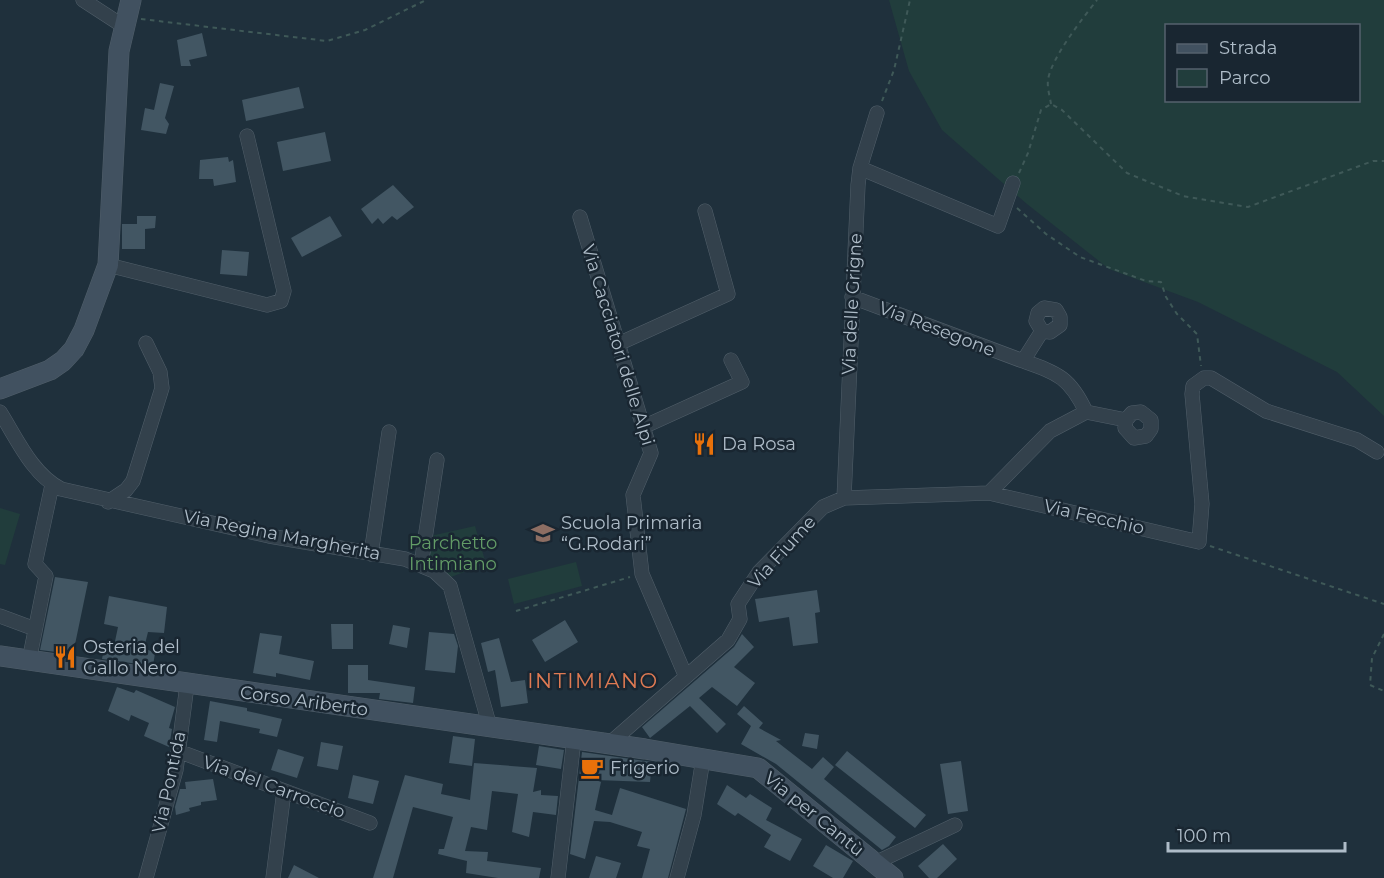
<svg xmlns="http://www.w3.org/2000/svg" width="1384" height="878" font-family="Montserrat,sans-serif">
<style>
.green{fill:#213d3c;fill-rule:evenodd}
.building{fill:#425663}
.lines{fill:none;stroke-linecap:round;stroke-linejoin:round}
.street-casing{stroke:#515f6a;stroke-width:15}
.secondary-casing{stroke:#515f6a;stroke-width:21}
.path{stroke:#3f5958;stroke-width:2;stroke-dasharray:4.5 4.5;stroke-linecap:butt}
.street{stroke:#33414c;stroke-width:14}
.secondary{stroke:#415160;stroke-width:20}
.labels{text-anchor:middle;stroke-width:5;stroke-linejoin:round;paint-order:stroke}
.street-label{font-size:18px;fill:#aebcc8;stroke:#192631}
.poi-label{font-size:18px;fill:#aebcc8;stroke:#192631;text-anchor:start}
.park-label{font-size:18px;fill:#639c67;stroke:#192631}
.quarter-label{font-size:21px;letter-spacing:1.5px;fill:#df7a53;stroke:#192631}
</style>
<rect width="100%" height="100%" fill="#1f303c"/>
<path class="green" d="M889,0H1384V416L1337,372L1198,302L1109,269L1027,204L942,130L909,71ZM1166,26H1358V100H1166Z
M0,508L20,514L5,565L0,564Z
M475,526L486,564L451,577L453,585L421,565L426,537Z
M576,562L582,586L514,604L508,579Z"/>
<path class="building" d="M202,33L207,56L189,60L191,66H181L177,40Z
M160,83L174,86L165,118L169,124L166,134L141,130L145,108L154,110Z
M299,87L304,108L246,121L242,100Z
M325,132L331,161L283,171L277,142Z
M228,157L229,162L233,160L236,182L214,186L213,179H199L200,160Z
M393,185L414,207L397,220L392,216L383,224L378,218L372,224L361,209Z
M137,216H156L155,228L145,229V249H122V224H137Z
M330,216L342,236L302,257L291,238Z
M222,250L249,252L247,276L220,274Z
M55,577L88,582L73,654L40,650Z
M817,590L820,612L815,613L818,643L793,646L789,617L759,622L755,599Z
M109,596L167,607L164,633L148,632L144,648L155,653L153,666L102,659L105,644L114,646L118,627L104,624Z
M565,620L578,642L545,662L532,640Z
M331,624H353V649H332Z
M393,625L410,628L407,648L389,644Z
M429,632L454,634L458,646L455,673L425,670Z
M260,633L282,636L279,654L314,661L310,680L276,673V677L253,673Z
M742,634L754,647L734,667L755,683L737,706L712,687L699,698L726,724L717,733L690,706L650,738L642,727L734,647Z
M499,638L511,682L525,680L528,703L501,707L495,670L488,672L481,643Z
M348,665H368V680L415,687L413,703L379,699L380,693H348Z
M117,687L134,693L136,690L175,707L169,728L172,729L169,747L144,736L149,723L131,715L129,721L108,711Z
M210,701L247,708V711L282,719L277,737L259,733L260,729L220,721L217,742L204,740Z
M744,706L763,723L759,728L781,740L776,741L812,769L823,757L834,767L824,779L896,837L889,846L882,850L776,764L741,744L751,726L737,714Z
M805,733L819,735L817,749L802,746Z
M453,736L475,739L472,766L449,763Z
M321,742L343,746L338,770L317,766Z
M539,746L564,750L561,769L536,765Z
M278,749L304,757L297,778L271,770Z
M847,751L926,815L915,828L835,765Z
M582,752L652,762L650,782L596,780L601,782L595,810L612,815L620,788L686,809L668,878H642L650,849L637,846L642,832L610,822L594,821L585,859L570,854Z
M961,761L968,811L948,814L940,764Z
M474,763L537,768L533,792L541,790V795L558,796L556,815L533,812L529,837L512,832L518,794L492,791L487,830L471,827L465,851L488,852L487,861L541,868L539,878H498L466,873L467,861L438,854L439,849H444L453,817L413,807L393,878H373L405,775L443,784L441,794L470,800Z
M353,775L379,781L373,804L348,798Z
M213,779L217,800L201,802V805L189,808L190,811L176,815L175,807L180,789H186L185,782Z
M727,785L746,798L750,794L772,808L766,820L802,839L790,861L764,847L771,835L738,813L735,816L717,804Z
M943,844L957,859L937,878H929L918,866Z
M826,845L853,861L843,878H833L813,866Z
M596,856L621,863L616,878H589Z
M294,865L319,878H288Z"/>
<g class="lines">
<g class="street-casing">
<path id="street" d="M83,0L123,26
M860,168L998,226L1013,183
M580,217L651,453L633,495L642,574L686,677
M108,265L267,305L281,301L284,291L247,136
M852,297L1023,361
M1042,331L1036,321L1038,313L1044,308L1056,310L1060,317V325L1050,332L1042,331L1023,361C1057,373 1070,377 1086,412
M618,344L728,294L705,211
M0,412C17,439 32,474 61,489L269,536L405,559L434,571L450,586L490,727
M643,427L742,382L731,360
M989,493L1050,431L1086,412L1126,420L1125,428L1134,438L1146,436L1151,429V420L1141,412L1132,413L1126,420
M844,498L858,185L860,168L877,113
M108,502L126,490L133,481L162,388L160,372L146,343
M371,554L389,432
M421,565L437,460
M0,616L35,629
M29,661L46,576L35,564L52,485
M609,744L728,640L740,619L738,604L759,572L823,507L844,498L989,493L1199,542L1202,504L1192,394L1193,386L1204,378H1211L1266,411L1357,440L1377,452
M178,751L370,823
M875,863L955,825
M146,878L176,770L187,685
M273,878L284,791
M558,878L574,739
M677,878L694,815L703,759"/>
</g>
<g class="secondary-casing">
<path id="secondary" d="M0,389L50,370L63,361L74,349L84,330L108,265L119,51L131,0
M0,656L645,749L758,768L893,878"/>
</g>
<path class="path" d="M141,19L327,41L365,30L426,0
M882,101L894,70L910,0
M1051,104C1050,97 1047,88 1048,80C1051,58 1083,18 1097,0
M1019,173L1028,153L1041,110L1051,104L1062,110L1127,173L1183,196L1248,207L1373,161H1384
M1017,208L1046,234L1080,257L1146,281L1161,282L1166,297L1177,314L1197,334L1201,366
M1210,546L1384,604
M516,611L630,577
M1384,634L1372,658L1370,685L1384,691"/>
<use href="#street" class="street"/>
<use href="#secondary" class="secondary"/>
</g>
<defs>
<g id="restaurant-bare" transform="scale(1.8)"><path d="M-5-6h1v4h1v-4h1v4h1v-4h1v5L-1.5 .5V6h-2V.5L-5-1ZM5-6V6H3V1.5H1.5Q1.5-4 5-6Z" fill="#e8710a" stroke="#192631" stroke-width="2.5" paint-order="stroke"/></g>
<g id="school-bare" transform="scale(1.8)"><path d="M0-5L7-2L0 1L-7-2ZM-4 1L0 2.5L4 1V4Q0 6-4 4Z" fill="#8d6e63" stroke="#192631" stroke-width="2.5" paint-order="stroke"/></g>
<g id="cafe-bare" transform="scale(1.8)"><path d="M-5.5-4.5H6V0H3Q3 3.5 0 3.5H-2.5Q-5.5 3.5-5.5 0ZM3-3.2v2h1.7v-2ZM-6 4.5H4V6H-6Z" fill="#e8710a" stroke="#192631" stroke-width="2.5" paint-order="stroke"/></g>
</defs>
<g fill-rule="evenodd">
<use href="#restaurant-bare" x="704" y="444"/>
<use href="#school-bare" x="543" y="533"/>
<use href="#restaurant-bare" x="65" y="657"/>
<use href="#cafe-bare" x="592" y="768"/>
</g>
<g class="labels">
<g class="street-label">
<text transform="translate(852 304) rotate(-87)" y="6">Via delle Grigne</text>
<text transform="translate(937 329) rotate(21)" y="6">Via Resegone</text>
<text transform="translate(618 345) rotate(73)" y="6">Via Cacciatori delle Alpi</text>
<text transform="translate(1094 517) rotate(13)" y="6">Via Fecchio</text>
<text transform="translate(282 535) rotate(11)" y="6">Via Regina Margherita</text>
<text transform="translate(782 552) rotate(-48)" y="6">Via Fiume</text>
<text transform="translate(304 701) rotate(8)" y="6">Corso Ariberto</text>
<text transform="translate(169 782) rotate(-78)" y="6">Via Pontida</text>
<text transform="translate(274 787) rotate(20)" y="6">Via del Carroccio</text>
<text transform="translate(814 814) rotate(39)" y="6">Via per Cantù</text>
</g>
<g class="poi-label">
<text x="722" y="450">Da Rosa</text>
<text x="561" y="529">Scuola Primaria<tspan x="561" dy="21">“G.Rodari”</tspan></text>
<text x="83" y="653">Osteria del<tspan x="83" dy="21">Gallo Nero</tspan></text>
<text x="610" y="774">Frigerio</text>
</g>
<g class="park-label">
<text x="453" y="549">Parchetto<tspan x="453" dy="21">Intimiano</tspan></text>
</g>
<g class="quarter-label">
<text x="593" y="688">INTIMIANO</text>
</g>
</g>
<rect x="1165" y="24" width="195" height="78" fill="#192631" stroke="#55626d" stroke-width="1.5"/>
<rect x="1177" y="44" width="30" height="9" fill="#415160" stroke="#55626d" stroke-width="1.5"/>
<text x="1219" y="54" font-size="18" fill="#aebcc8">Strada</text>
<rect x="1177" y="69" width="30" height="18" fill="#213d3c" stroke="#55626d" stroke-width="1.5"/>
<text x="1219" y="84" font-size="18" fill="#aebcc8">Parco</text>
<path d="M1168 842v9h177v-9" fill="none" stroke="#aebcc8" stroke-width="3"/>
<text x="1177" y="842" font-size="18" fill="#aebcc8" stroke="#192631" stroke-width="4.5" paint-order="stroke">100 m</text>
</svg>
